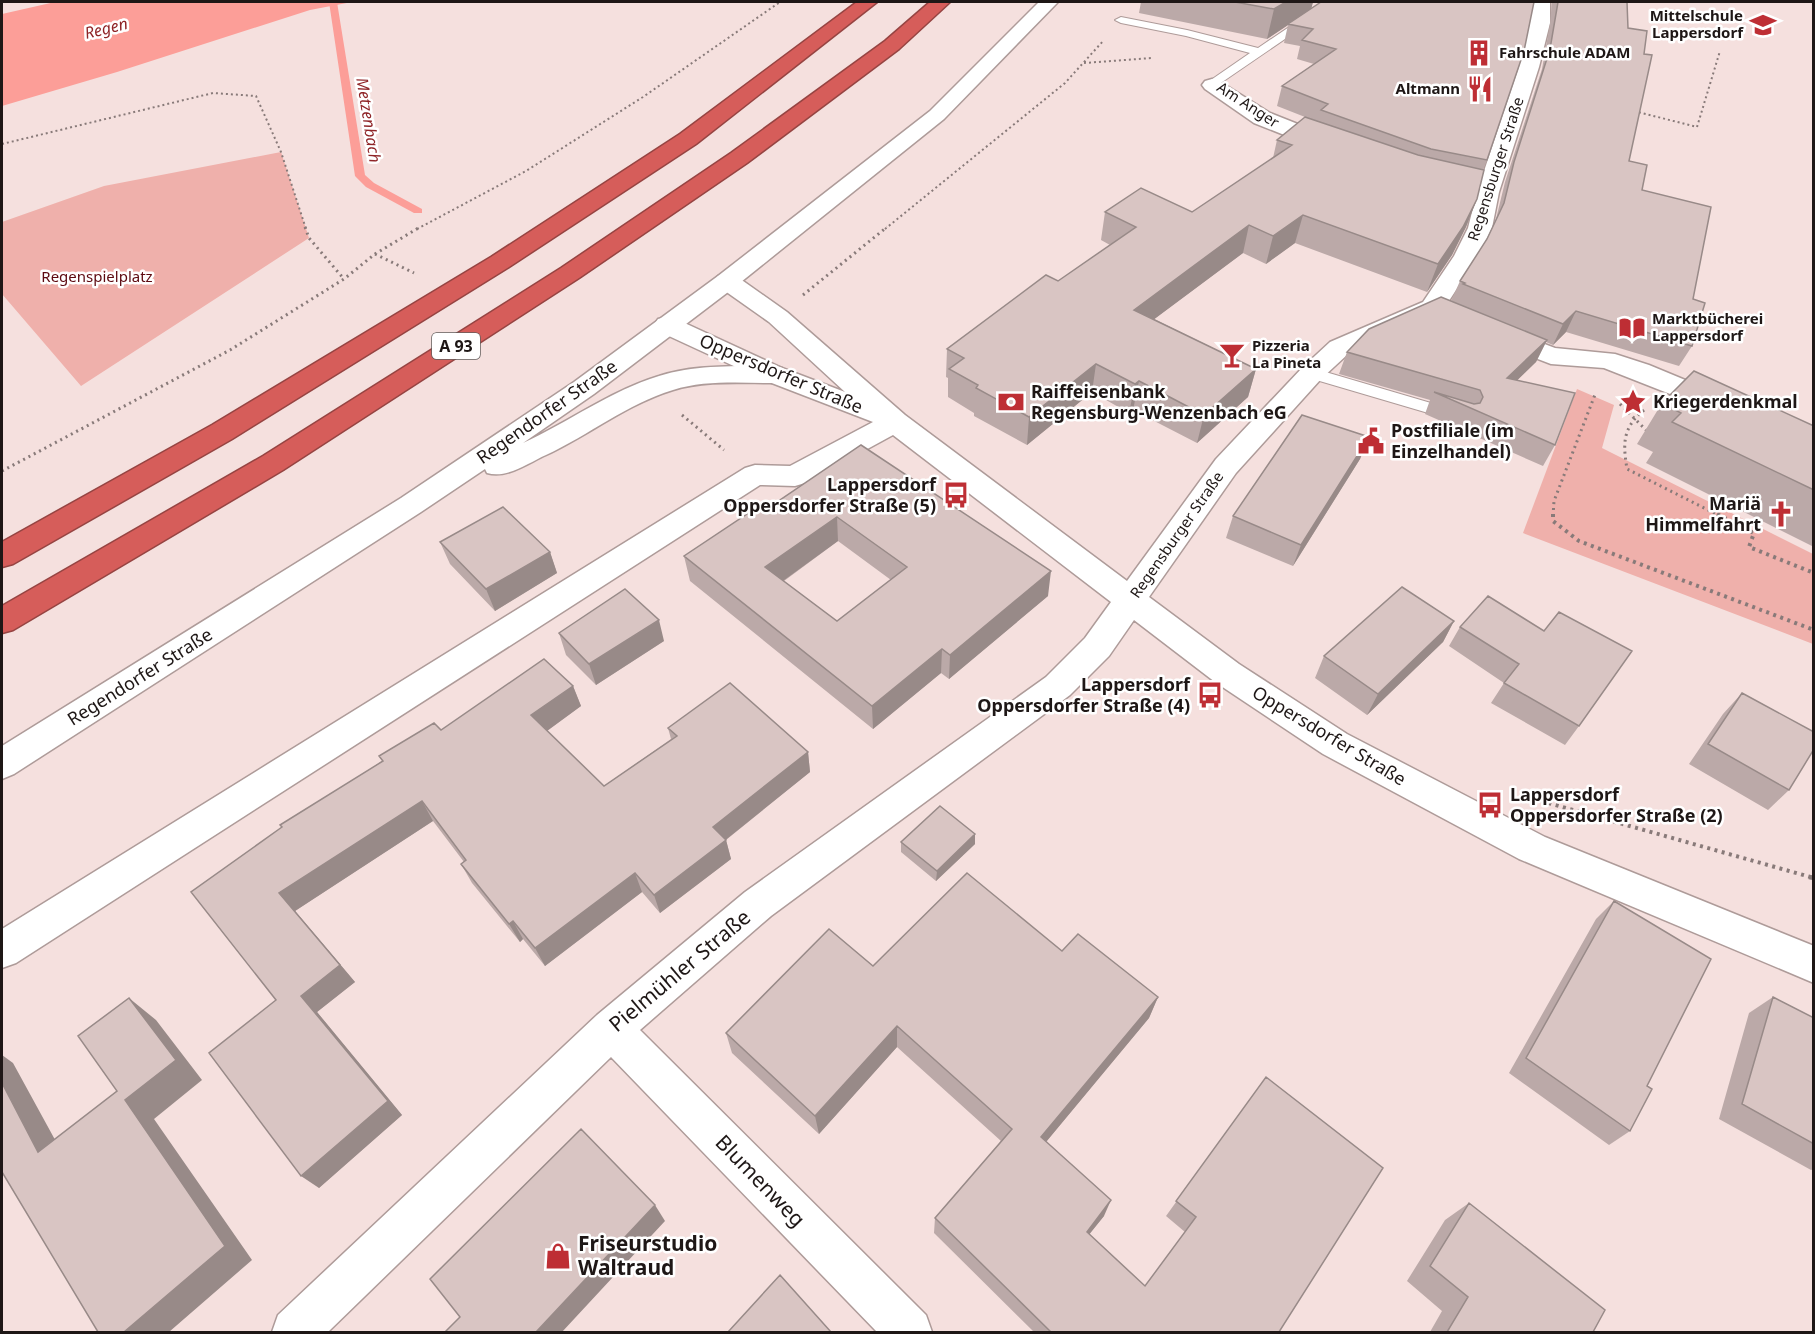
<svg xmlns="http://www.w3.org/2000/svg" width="1815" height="1334" font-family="'Noto Sans',sans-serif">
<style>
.green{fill:#efb0ab}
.water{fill:#fc9e98}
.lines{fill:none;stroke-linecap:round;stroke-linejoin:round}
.stream{fill:#fc9e98;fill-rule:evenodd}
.service-casing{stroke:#ae9b99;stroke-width:2}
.minor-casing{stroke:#ae9b99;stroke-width:3}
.tertiary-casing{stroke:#ae9b99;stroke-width:3}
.motorway-casing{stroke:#964442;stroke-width:3}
.path-far3{stroke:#887a79;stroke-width:2;stroke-dasharray:2 3;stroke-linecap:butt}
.path-far2{stroke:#887a79;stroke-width:3;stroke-dasharray:2 4;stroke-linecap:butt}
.path-far1{stroke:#887a79;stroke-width:4;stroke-dasharray:3 4.5;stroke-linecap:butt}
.path{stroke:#887a79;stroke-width:4.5;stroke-dasharray:4 6;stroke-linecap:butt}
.service{fill:#fff;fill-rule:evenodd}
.minor{fill:#fff;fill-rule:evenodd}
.tertiary{fill:#fff;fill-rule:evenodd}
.motorway{fill:#d65d5a;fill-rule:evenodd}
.wall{fill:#bba9a8;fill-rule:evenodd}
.shaded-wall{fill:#988a88}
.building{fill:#d9c5c3;stroke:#988a88;stroke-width:1.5;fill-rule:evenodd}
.labels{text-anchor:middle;stroke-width:5;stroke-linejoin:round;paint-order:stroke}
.far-poi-label{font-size:15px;font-weight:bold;fill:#1e1716;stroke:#fff;text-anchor:start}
.far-street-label{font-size:15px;fill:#1e1716;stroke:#fff}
.far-park-label{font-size:15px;fill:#5d0910;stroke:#fff}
.far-water-label{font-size:16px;font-style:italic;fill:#8f2427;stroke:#fff}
.shield{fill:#fff;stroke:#625d5c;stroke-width:1.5}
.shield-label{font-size:16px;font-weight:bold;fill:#1e1716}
.street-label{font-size:18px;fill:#1e1716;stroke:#fff}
.poi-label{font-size:18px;font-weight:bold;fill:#1e1716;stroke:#fff;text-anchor:start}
.near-street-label{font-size:21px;fill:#1e1716;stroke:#fff}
.near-poi-label{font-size:21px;font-weight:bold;fill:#1e1716;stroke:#fff;text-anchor:start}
</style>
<rect width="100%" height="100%" fill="#f5e0de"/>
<path class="green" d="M281,152L309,238L81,386L2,294V222L104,186Z
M1577,389L1614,405L1602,448L1813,554V644L1523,533Z"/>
<path class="water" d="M55,2H352L310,10L117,72L2,106V14Z"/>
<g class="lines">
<path class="stream" d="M329,2H337L365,175L374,183L422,209V213H414L366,187L355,176Z"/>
<g class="service-casing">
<path id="service" d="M1326,2H1339L1212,89L1206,85L1208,82L1250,53L1186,36L1121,23L1115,20L1121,17L1187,30L1258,48Z
M1312,368L1458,411L1460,415L1458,419L1452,420L1306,377L1304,373Z"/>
</g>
<g class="minor-casing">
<path id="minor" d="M1532,2H1550V23L1539,67L1499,192L1492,228L1478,256L1445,307L1441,312L1348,354L1321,379L1236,473L1149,597L1239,664L1347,734L1545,837L1814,946V983L1519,859L1323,754L1215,682L1134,620L1109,656L1070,695L771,916L640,1030L926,1315L932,1332H877L611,1057L328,1332H272L278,1315L597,1015L745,892L1046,677L1085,638L1111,602L893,435L805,483L795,486L760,485L16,963L2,968V929L745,468L755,465L790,466L873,422L764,380L658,331L654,325L658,319L667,317L676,319L782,368L845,392L769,322L718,286L715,281L718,276L727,274L736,276L787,312L905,415L1127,581L1216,459L1303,367L1330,342L1423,302L1454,256L1468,228L1477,192L1519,67L1530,23Z
M1212,79L1219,81L1270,113L1338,140L1341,145L1338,150L1330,152L1322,150L1254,123L1205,89L1202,85L1205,81Z
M1500,327L1555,348L1615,354L1649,365L1731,399L1735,405L1731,411L1721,414L1604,368L1551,364L1491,341L1487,335L1491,329Z"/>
</g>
<g class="tertiary-casing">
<path id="tertiary" d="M1039,2H1058L944,119L736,286L594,394L523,443C569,422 610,391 659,376C695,364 735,367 773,365L782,368L786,374L782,380L773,383C740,383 704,380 673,390C627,404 589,435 546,455C528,463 507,479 487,473L485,469L421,512L14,774L2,779V746L401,498L574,382L718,276L930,111Z"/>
</g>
<g class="motorway-casing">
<path id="motorway" d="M857,2H877L696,144L509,267L232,439L13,564L2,567V542L212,425L491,257L680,134Z
M930,2H950L899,49L747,163L579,278L283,470L13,630L2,633V606L263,456L561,268L731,153L885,41Z"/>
</g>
<path class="path-far3" d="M1084,63L1152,58
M1634,111L1697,127L1720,51
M2,144L213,93L256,96L281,152L306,229
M417,229L526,171L643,97L780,2
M885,229L1065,83L1104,40"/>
<path class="path-far2" d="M305,227L309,238L344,279
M375,254L414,273
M803,295L887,227
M1620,404L1648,432
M1644,410C1622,428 1623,444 1627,469L1720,516
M682,415L724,450
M2,471L230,350L344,279L375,254L420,227
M1553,516L1554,501L1596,392"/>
<path class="path-far1" d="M1553,514V521L1579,541L1814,630
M1717,514L1754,533L1749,547L1814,573
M1534,799L1814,878"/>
<path class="path" d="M1809,877L1814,878"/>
<use href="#service" class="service"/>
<use href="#minor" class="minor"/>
<use href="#tertiary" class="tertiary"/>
<use href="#motorway" class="motorway"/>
</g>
<path class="wall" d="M1141,2H1313L1311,8L1487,160L1483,170L1477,199L1466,227L1452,255L1427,292L1295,243L1266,264L1243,253L1154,319L1256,369L1248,397L1197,443L1133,410L1129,413L1092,392L1027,445L974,416V413L948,397V378L946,377L947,349L1058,281L1110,245L1101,240L1105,212H1192L1273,158L1277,140L1305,117L1277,106L1282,86L1314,64L1297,59L1300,46L1284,43L1288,25L1267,39L1139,13Z
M1552,2H1627L1629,161L1642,190L1693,299L1692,346L1679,366L1566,332L1553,345L1546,342L1536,362L1517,380L1555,445L1543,466L1425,414L1430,400L1339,374L1347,352L1451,301L1460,281L1487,239L1496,219L1505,182L1542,69L1550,24Z
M1662,403L1814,426V547L1646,463L1653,452L1637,444Z
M1369,437L1360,459L1293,566L1226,538L1233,516Z
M861,445L1048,596L949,679L941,673L873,729L690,581L684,556L768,508ZM838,541L891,580L837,621L784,581Z
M440,542L550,552L557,573L495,611L450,564Z
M1454,621L1443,642L1367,715L1315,678L1324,656Z
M1460,627L1544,631L1579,726L1565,745L1491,703L1504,683L1449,646Z
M559,633L664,641L596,685L566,655Z
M573,686L581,706L547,731L604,786L671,739L668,728L808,752L810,772L726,840L731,859L660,913L642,892L545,966L523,939L520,942L472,883L461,864L464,862L433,821L295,911L355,982L317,1012L402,1115L319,1188L276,1000L191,892L382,761L379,756Z
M1742,693L1789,790L1768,810L1689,764L1723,714Z
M975,834V844L936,881L901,852V842Z
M1614,901L1647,1086L1630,1131L1609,1145L1509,1073L1596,919Z
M1062,951L1158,997L1149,1018L1046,1142L1104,1216L1089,1234L1145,1286L1185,1232L1166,1216L1266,1077L1279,1332H1034L934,1233L935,1218L1001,1141L897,1047L819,1134L732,1053L726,1033L873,966Z
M1773,997L1814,1018V1169L1811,1170L1719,1119L1749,1013Z
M1469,1203L1593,1332H1430L1442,1311L1407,1281L1445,1220Z"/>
<path class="shaded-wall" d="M1286,2H1313L1311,10L1288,24V25L1267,39L1274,9Z
M1477,199L1466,227L1452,255L1427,292L1438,264Z
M1303,215L1295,243L1266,264L1273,236Z
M1249,225L1243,253L1129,338L1134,310Z
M1576,311L1566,332L1553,345L1563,324Z
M1547,340L1536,362L1497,400L1507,378Z
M1096,364L1092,392L1027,445L1029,417Z
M1256,369L1248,397L1197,443L1204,415Z
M1139,381L1133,410L1129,413L1135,384Z
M1369,437L1360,459L1293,566L1301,545Z
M837,517L838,541L769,591L765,567Z
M550,552L557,573L495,611L486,589Z
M1051,571L1048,596L949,679L950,655Z
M659,620L664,641L596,685L589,664Z
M1454,621L1443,642L1367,715L1378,694Z
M942,649L941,673L873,729L872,706Z
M573,686L581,706L540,736L531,715Z
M808,752L810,772L718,846L713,827Z
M422,801L433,821L295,911L355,982L317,1012L402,1115L319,1188L301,1176V996L279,893Z
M975,834V844L936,881L937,871Z
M726,840L731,859L660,913L654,895Z
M635,873L642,892L545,966L535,948Z
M513,921L523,939L520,942L509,924Z
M1158,997L1149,1018L1036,1154L1041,1137Z
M129,998L156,1020L202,1080L154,1119L252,1260L169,1332H124L125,1100Z
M897,1026V1047L819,1134L815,1116Z
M2,1055L13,1063L71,1169L38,1152L2,1083Z
M1111,1200L1104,1216L1080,1246L1087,1232Z
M655,1205L665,1221L562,1332H536Z"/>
<path class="building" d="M1235,2H1286L1274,9Z
M1321,2H1534L1524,51L1487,160L1431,149L1321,110L1328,104L1282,86L1336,49L1302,40L1313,29L1288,24Z
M1558,2H1627L1628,28L1647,31L1644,54L1652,55L1629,161L1647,165L1642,190L1711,207L1693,299L1705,303L1692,346L1576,311L1563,324L1463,284L1465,283L1460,281L1487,239L1504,203L1514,162L1550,49Z
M1305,117L1418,155L1484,170L1477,199L1463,227L1438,264L1303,215L1273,236L1249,225L1134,310L1256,369L1204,415L1139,381L1135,384L1096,364L1029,417L976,388L978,385L949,369L964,358L947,349L1046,275L1058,281L1136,227L1105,212L1141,188L1192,212L1292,145L1277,140Z
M1441,297L1547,340L1507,378L1575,393L1555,445L1434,392L1474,404L1480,403L1483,397L1480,390L1347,352L1369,329Z
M1694,371L1814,426V490L1672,422L1681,413L1662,403Z
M1302,415L1369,437L1301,545L1233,516Z
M861,445L1051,571L950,655L942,649L872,706L684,556L762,504L768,508ZM837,517L907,567L837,621L765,567Z
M503,507L550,552L486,589L440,542Z
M1402,587L1454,621L1378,694L1324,656Z
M625,589L659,620L589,664L559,633Z
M1488,596L1544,631L1559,612L1632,651L1579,726L1504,683L1519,664L1460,627Z
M544,659L573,686L531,715L604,786L677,736L668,728L730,683L808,752L713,827L726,840L654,895L635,873L535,948L513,921L509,924L461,864L466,860L422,801L279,893L340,965L301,996L388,1101L301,1176L209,1053L276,1000L191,892L282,827L280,825L383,761L379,756L434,723L441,730Z
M1742,693L1814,732V749L1789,790L1708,744Z
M940,806L975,834L937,871L901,842Z
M967,873L1062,951L1078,934L1158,997L1041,1137L1111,1200L1087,1232L1145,1286L1196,1217L1176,1201L1266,1077L1383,1168L1279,1332H1051L935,1218L1012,1129L897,1026L815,1116L726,1033L829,929L873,966Z
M1614,901L1711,959L1647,1086L1652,1089L1630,1131L1526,1058Z
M1773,997L1814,1018V1144L1742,1104Z
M129,998L176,1060L125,1100L225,1246L124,1332H98L2,1172V1083L38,1152L117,1091L78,1036Z
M581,1129L655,1205L536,1332H445L460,1317L430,1279Z
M1469,1203L1605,1310L1593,1332H1447L1468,1297L1430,1266Z
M780,1275L831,1332H728Z"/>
<defs>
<g id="school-bare" transform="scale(2.07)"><path d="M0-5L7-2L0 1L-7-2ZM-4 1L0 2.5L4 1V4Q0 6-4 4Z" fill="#be2e34" stroke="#fff" stroke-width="2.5" paint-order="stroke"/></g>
<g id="building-bare" transform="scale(2.07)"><path d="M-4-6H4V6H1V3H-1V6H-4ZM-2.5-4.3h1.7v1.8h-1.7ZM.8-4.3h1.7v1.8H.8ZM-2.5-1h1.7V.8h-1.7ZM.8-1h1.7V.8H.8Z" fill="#be2e34" stroke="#fff" stroke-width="2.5" paint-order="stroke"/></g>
<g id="restaurant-bare" transform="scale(2.07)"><path d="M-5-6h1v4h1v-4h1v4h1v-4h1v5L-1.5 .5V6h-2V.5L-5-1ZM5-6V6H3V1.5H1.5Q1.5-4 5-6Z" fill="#be2e34" stroke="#fff" stroke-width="2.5" paint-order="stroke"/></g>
<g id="library-bare" transform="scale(2.07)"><path d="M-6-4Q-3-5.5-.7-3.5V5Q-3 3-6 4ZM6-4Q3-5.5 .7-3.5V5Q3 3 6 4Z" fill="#be2e34" stroke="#fff" stroke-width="2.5" paint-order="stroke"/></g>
<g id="bar-bare" transform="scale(2.07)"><path d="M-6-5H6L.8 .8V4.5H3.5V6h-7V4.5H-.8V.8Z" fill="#be2e34" stroke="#fff" stroke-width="2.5" paint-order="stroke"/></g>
<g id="bank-bare" transform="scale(2.07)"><path d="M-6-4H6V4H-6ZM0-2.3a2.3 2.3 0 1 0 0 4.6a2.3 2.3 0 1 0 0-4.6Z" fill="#be2e34" stroke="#fff" stroke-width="2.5" paint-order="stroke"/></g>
<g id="sight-bare" transform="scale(2.07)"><path d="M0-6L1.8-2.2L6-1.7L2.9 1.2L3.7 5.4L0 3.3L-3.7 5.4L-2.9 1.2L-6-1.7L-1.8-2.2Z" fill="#be2e34" stroke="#fff" stroke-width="2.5" paint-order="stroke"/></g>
<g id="civic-bare" transform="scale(2.07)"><path d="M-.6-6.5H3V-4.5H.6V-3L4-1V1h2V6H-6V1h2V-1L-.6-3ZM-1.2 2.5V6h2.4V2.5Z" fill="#be2e34" stroke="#fff" stroke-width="2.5" paint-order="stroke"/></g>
<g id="bus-bare" transform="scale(2.07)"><path d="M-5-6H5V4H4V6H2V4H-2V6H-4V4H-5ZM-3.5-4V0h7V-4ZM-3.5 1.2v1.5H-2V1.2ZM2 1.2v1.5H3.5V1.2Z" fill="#be2e34" stroke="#fff" stroke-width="2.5" paint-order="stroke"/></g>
<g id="church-bare" transform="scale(2.07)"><path d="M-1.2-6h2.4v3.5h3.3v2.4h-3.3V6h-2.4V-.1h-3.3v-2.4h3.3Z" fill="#be2e34" stroke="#fff" stroke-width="2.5" paint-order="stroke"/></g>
<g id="shop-bare" transform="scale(2.07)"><path d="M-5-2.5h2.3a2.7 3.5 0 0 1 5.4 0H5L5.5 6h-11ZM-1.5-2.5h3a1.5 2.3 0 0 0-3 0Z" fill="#be2e34" stroke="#fff" stroke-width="2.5" paint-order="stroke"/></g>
</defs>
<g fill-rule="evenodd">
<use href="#school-bare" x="1763" y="25"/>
<use href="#building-bare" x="1479" y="53"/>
<use href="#restaurant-bare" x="1480" y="89"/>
<use href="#library-bare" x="1632" y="328"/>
<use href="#bar-bare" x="1232" y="355"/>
<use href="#bank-bare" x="1011" y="402"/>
<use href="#sight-bare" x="1633" y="402"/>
<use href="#civic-bare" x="1371" y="441"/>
<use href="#bus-bare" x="956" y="495"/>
<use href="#church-bare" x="1781" y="514"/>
<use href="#bus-bare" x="1210" y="695"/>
<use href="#bus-bare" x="1490" y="805"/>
<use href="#shop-bare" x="558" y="1256"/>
</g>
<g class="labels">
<g class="far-poi-label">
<text x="1743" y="21" text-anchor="end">Mittelschule<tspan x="1743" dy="17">Lappersdorf</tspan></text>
<text x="1499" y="58">Fahrschule ADAM</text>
<text x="1460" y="94" text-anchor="end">Altmann</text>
<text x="1652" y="324">Marktbücherei<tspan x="1652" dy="17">Lappersdorf</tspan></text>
<text x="1252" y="351">Pizzeria<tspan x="1252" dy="17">La Pineta</tspan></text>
</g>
<g class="far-street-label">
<text transform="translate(1248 105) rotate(33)" y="5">Am Anger</text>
<text transform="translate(1496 169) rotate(-72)" y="5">Regensburger Straße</text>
<text transform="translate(1177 535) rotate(-55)" y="5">Regensburger Straße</text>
</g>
<g class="far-park-label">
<text x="97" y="282">Regenspielplatz</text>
</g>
<g class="far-water-label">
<text transform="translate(106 28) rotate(-14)" y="6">Regen</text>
<text transform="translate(369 120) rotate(81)" y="6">Metzenbach</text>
</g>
<rect class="shield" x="432" y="333" width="48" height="26" rx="4.5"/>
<g class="shield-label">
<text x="456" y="352">A 93</text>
</g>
<g class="street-label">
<text transform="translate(781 374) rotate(23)" y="6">Oppersdorfer Straße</text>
<text transform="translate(547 412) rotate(-35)" y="6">Regendorfer Straße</text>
<text transform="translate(140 677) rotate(-32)" y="6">Regendorfer Straße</text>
<text transform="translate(1329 736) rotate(31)" y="6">Oppersdorfer Straße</text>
</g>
<g class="poi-label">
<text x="1031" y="398">Raiffeisenbank<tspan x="1031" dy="21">Regensburg-Wenzenbach eG</tspan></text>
<text x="1653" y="408">Kriegerdenkmal</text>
<text x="1391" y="437">Postfiliale (im<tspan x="1391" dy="21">Einzelhandel)</tspan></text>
<text x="936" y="491" text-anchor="end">Lappersdorf<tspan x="936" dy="21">Oppersdorfer Straße (5)</tspan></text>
<text x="1761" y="510" text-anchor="end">Mariä<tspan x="1761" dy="21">Himmelfahrt</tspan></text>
<text x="1190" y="691" text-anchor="end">Lappersdorf<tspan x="1190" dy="21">Oppersdorfer Straße (4)</tspan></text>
<text x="1510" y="801">Lappersdorf<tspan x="1510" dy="21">Oppersdorfer Straße (2)</tspan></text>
</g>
<g class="near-street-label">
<text transform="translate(680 971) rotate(-40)" y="7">Pielmühler Straße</text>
<text transform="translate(760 1181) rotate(46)" y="7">Blumenweg</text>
</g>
<g class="near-poi-label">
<text x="578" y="1251">Friseurstudio<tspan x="578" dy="24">Waltraud</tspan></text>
</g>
</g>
<rect width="1815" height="1334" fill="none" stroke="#1e1716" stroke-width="6"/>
</svg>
